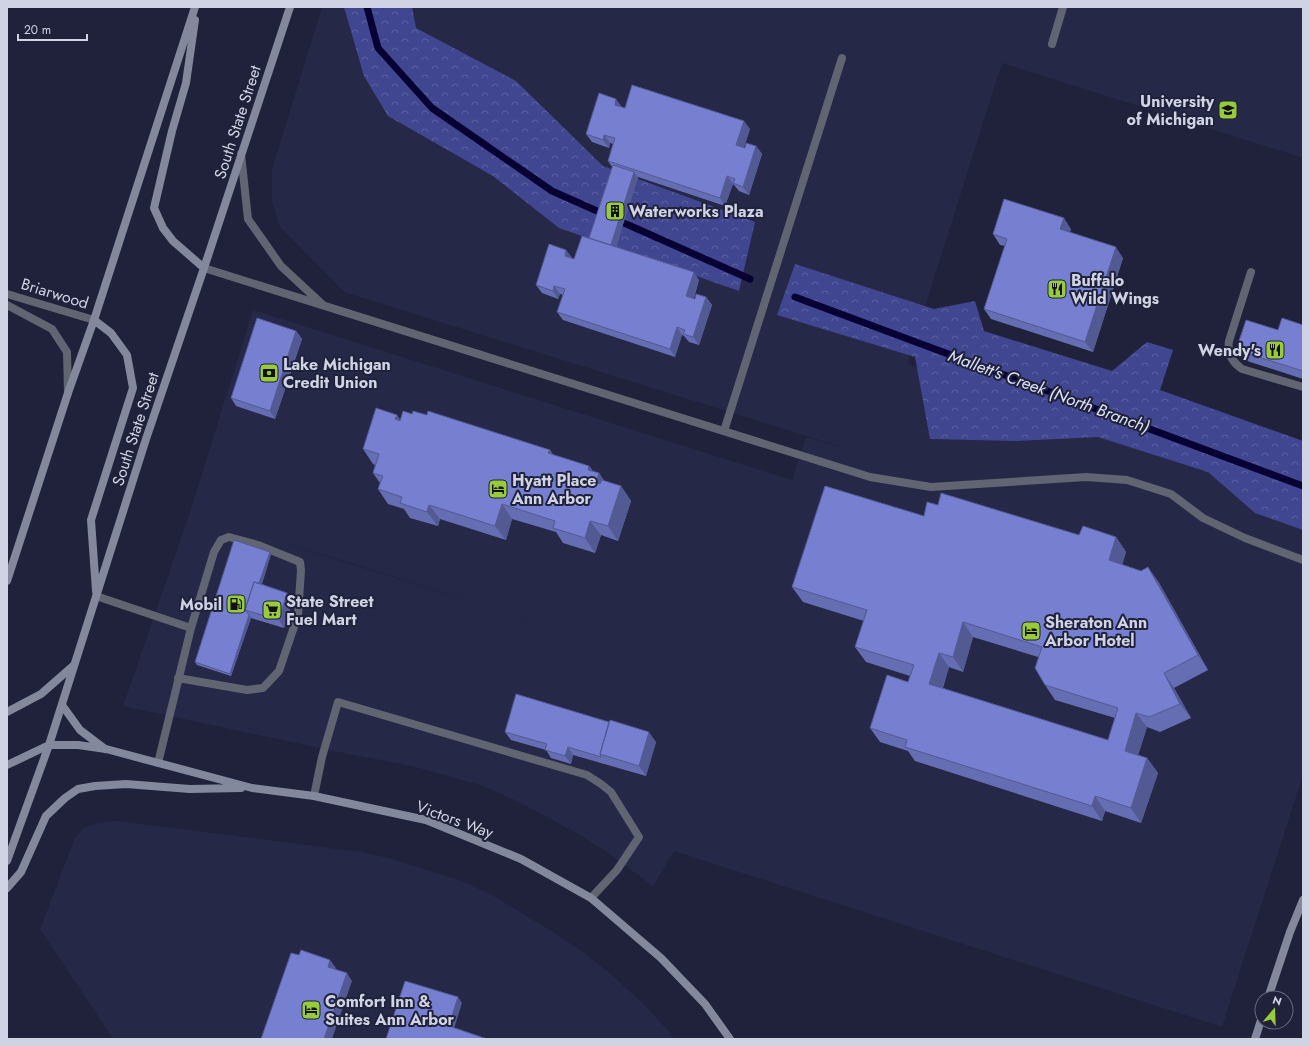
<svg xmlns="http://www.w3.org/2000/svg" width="1310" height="1046" font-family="Jost,sans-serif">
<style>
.built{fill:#252847;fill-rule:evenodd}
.forest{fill:url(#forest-crowns)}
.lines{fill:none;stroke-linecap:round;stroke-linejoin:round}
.stream{stroke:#070032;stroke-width:7}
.lane{stroke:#616471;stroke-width:8}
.street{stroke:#616471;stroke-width:8}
.secondary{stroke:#84889c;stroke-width:8}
.wall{fill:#656db3;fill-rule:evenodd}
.shaded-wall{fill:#535992}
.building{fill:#767fd0;stroke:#535992;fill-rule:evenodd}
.labels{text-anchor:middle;stroke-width:4;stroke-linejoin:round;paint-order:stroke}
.poi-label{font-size:16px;font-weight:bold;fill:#cfd3e3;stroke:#1f223a;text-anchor:start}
.street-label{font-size:16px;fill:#cfd3e3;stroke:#1f223a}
.water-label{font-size:17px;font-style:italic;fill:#dde1f7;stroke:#1f223a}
</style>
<defs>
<pattern id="forest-crowns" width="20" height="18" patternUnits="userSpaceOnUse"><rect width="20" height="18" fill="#414691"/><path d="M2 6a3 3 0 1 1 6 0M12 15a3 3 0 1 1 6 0" fill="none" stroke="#5b60a0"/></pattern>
</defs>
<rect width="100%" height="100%" fill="#1f223a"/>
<path class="built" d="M322,7H1303V158L1002,63L907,364L1303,491V775L1222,1027L674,851L653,886L607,852L573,831L515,800L480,785L412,766L338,752L123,706L190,512L253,310L792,480L806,437L845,448L344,292L280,227L272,202V169ZM258,534L569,632L351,564Z
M118,821L361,852L389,858L462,881L492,895L550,930L580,950L612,975L643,1004L666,1028L674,1039H113L40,929L75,838L84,828L98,823Z"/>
<path class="forest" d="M344,7H412L416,28L516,81L603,166L755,222L739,291L559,228L493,176L388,116L364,76Z
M795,264L934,309L975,301L984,331L1112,371L1147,342L1173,350L1160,390L1303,441V530L1255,513L1208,472L1098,437L1016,441L930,439L915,357L777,315Z"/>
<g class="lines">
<path class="stream" d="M367,7L378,48L432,108L552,191L606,215
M615,219L750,279
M795,297L1303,486"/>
<path class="lane" d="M1052,44L1063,7
M241,154L248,219L281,266L323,305
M204,268L870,477L931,487L1086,477L1127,480L1171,494L1203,518L1245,538L1303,560
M1251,272L1229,341C1227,353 1232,362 1242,369L1303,387
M724,431L842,58
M96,596L191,628L158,763
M178,678L247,690L263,688L279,671L298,615L301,570L300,562L258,545L229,537L221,540L214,552L191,628
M314,796L322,757L338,702L587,775L601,784L611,792L639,837L617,870L591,898"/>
<path class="street" d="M7,294L94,320
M7,305L52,329L67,352L68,393"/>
<path class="secondary" d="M195,20L186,83L172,131L154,208L163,228L173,241L204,268
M94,320L111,333L127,355L133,388L91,520L96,591
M7,581L68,393L94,320L195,7
M62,705L80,730L105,749
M7,712L41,694L73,666
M7,765L49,745H78L106,749L252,788L314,796L426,820L521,859L591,898L661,958L705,1004L730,1039
M7,861L49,745L146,439L204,268L290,7
M7,888L21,872L46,816L65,798L78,789L95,786L126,784L190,789L241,788
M1268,998L1290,932L1303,900
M1255,1039L1262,1017"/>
</g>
<path class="wall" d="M622,107L750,129L744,147L756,146L762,154L749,195L739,191L734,185L733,184L725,206L638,177L616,247L699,280L694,298L695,299L706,297L712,305L699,345L689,342L684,336L682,335L675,357L563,320L557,312L563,295L560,294L558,299L542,293L536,285L566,250L572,258L574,259L589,238L612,167L608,161L613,144L610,143L609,148L592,142L586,134Z
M1071,229L1070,232L1123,258L1093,352L991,319L984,309L1005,246L1000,245L993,234Z
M1303,325V379L1244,360L1236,350L1278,330Z
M296,331L302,339L275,419L236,406L231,398Z
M412,414L427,415L550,450L553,455L589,466L593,471L599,473L604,481L621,486L631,501L618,541L601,535L595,553L563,543L556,532L512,519L506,540L440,519L438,526L410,518L404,509L388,504L378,489L380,483L373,473L375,465L373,464L363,449L397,415L400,420Z
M938,505L1079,535L1116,537L1126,552L1122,565L1158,581L1208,670L1174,688L1191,718L1160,732L1147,727L1138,755L1147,758L1158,773L1141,823L1105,811L1102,821L915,761L908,751L880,742L870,728L908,682L910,676L866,662L855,647L864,621L803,602L792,587L924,516ZM973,637L1038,657L1045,685L1055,700L1115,718L1108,740L943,688L949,667L963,672Z
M271,554L262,584L287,593L293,601L284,628L251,618L231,676L197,665L195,662Z
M505,732L656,742L646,776L573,755L571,764L551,758L546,750L511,740Z"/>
<path class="shaded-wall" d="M616,99L622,107L620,113L615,105Z
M744,121L750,129L742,153L736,145Z
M604,135L610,143L609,148L603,140Z
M756,146L762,154L749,195L743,187Z
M634,172L638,178L614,252L610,247Z
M727,176L733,184L725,206L720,198Z
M1064,218L1071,229L1067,240L1060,229Z
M1116,247L1123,258L1093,352L1085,342Z
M566,250L572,258L570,264L565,256Z
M694,272L699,280L692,304L686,296Z
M554,286L560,294L558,299L553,291Z
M706,297L712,305L699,345L693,337Z
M677,327L682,335L675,357L670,349Z
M296,331L302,339L275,419L270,411Z
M397,415L407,430L395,419Z
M550,450L560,464L548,453Z
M589,466L597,477L599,473L609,488L596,482L588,470Z
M621,486L631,501L618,541L608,526Z
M502,504L512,519L506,540L495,526Z
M429,505L440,519L438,526L427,512Z
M590,521L601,535L595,553L585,538Z
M1116,537L1126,552L1119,575L1109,560Z
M270,552L271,554L253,612L250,611Z
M1148,567L1158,581L1208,670L1198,655Z
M287,593L293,601L284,628L279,620Z
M249,615L251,618L231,676L230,674Z
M963,622L973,637L963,672L953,657Z
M939,653L949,667L939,698L929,684Z
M1164,673L1174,688L1191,718L1180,704Z
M1136,713L1147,727L1135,765L1125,751Z
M649,732L656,742L646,776L639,766Z
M568,747L573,755L571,764L565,756Z
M1147,758L1158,773L1141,823L1131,808Z
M1095,796L1105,811L1102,821L1092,806Z
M330,960L336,968L333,975L328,967Z
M347,973L352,981L332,1039H324Z
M458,997L462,1003L453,1032L449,1026Z"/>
<path class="building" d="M632,85L744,121L736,145L745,148L746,143L756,146L743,187L733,183L735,179L727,176L720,198L608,161L615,138L604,135L603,140L586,134L599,93L616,99L615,105L625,108Z
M613,165L634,172L611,245L589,238Z
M1004,199L1064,218L1060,229L1116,247L1085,342L984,309L1007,239L993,234Z
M582,236L694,272L686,296L695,299L696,294L706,297L693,337L683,334L685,330L677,327L670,349L557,312L565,289L554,286L553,291L536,285L549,244L566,250L565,256L574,259Z
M257,318L296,331L270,411L231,398Z
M1282,318L1303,325V371L1236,350L1246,320L1278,330Z
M376,408L397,415L395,419L400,421L403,411L412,414L413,411L427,415L428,411L550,450L548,453L589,466L588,470L599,473L596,482L600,484L602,480L621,486L608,526L590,521L585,538L553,528L555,521L502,504L495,526L429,505L427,512L400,503L402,497L378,489L383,476L373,473L379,454L363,449Z
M825,486L924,516L927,502L938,505L941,493L1079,535L1083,526L1116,537L1109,560L1141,571L1148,567L1198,655L1164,673L1180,704L1149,717L1136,713L1125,751L1147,758L1131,808L1095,796L1092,806L905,747L907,740L870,728L887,675L908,682L914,665L855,647L867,610L792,587ZM963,622L1042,647L1035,668L1045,685L1118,708L1108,740L929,684L939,653L953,657Z
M234,540L270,552L259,583L254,582L245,610L249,615L230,674L195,662Z
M254,582L287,593L279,620L245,610Z
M516,694L609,722L600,754L601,757L568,747L565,756L545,750L547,744L505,732Z
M610,720L649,732L639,766L600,754Z
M301,950L330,960L328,967L347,973L324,1039H261L291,953L299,955Z
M405,981L458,997L449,1026L487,1039H386Z"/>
<defs>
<g id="university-square" transform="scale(1)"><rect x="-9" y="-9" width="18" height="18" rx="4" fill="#98cb37" stroke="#1f223a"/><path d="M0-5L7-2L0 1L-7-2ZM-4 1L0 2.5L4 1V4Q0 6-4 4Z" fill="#111"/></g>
<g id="building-square" transform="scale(1)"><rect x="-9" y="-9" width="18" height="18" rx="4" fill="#98cb37" stroke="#1f223a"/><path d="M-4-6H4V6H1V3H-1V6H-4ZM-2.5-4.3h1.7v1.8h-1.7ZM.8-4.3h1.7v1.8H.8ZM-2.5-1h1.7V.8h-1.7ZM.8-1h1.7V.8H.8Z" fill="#111"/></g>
<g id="restaurant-square" transform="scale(1)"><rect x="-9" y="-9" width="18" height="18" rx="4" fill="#98cb37" stroke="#1f223a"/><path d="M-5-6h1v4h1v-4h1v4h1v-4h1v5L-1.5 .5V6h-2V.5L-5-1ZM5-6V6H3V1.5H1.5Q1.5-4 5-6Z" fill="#111"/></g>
<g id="bank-square" transform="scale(1)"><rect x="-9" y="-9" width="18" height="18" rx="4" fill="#98cb37" stroke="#1f223a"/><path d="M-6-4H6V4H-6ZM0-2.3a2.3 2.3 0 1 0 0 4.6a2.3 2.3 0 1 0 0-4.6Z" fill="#111"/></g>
<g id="hotel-square" transform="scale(1)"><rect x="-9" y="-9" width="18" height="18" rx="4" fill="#98cb37" stroke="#1f223a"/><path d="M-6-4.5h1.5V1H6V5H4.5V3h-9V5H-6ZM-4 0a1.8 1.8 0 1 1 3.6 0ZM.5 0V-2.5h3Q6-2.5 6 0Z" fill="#111"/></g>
<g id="fuel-square" transform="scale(1)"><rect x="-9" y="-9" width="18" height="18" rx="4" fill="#98cb37" stroke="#1f223a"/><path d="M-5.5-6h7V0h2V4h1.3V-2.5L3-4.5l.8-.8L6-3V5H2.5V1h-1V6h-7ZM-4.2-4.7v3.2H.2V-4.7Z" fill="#111"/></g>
<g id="supermarket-square" transform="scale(1)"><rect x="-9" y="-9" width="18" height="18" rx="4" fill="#98cb37" stroke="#1f223a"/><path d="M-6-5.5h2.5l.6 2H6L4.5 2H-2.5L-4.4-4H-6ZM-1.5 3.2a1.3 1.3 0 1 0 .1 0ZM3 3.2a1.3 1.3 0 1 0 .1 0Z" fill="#111"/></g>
</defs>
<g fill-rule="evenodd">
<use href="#university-square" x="1228" y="110"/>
<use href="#building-square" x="615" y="211"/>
<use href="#restaurant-square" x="1057" y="289"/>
<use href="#restaurant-square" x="1275" y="350"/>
<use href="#bank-square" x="269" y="373"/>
<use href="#hotel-square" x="498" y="489"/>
<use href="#fuel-square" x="236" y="604"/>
<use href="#supermarket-square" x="272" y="610"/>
<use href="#hotel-square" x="1031" y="631"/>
<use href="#hotel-square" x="311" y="1010"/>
</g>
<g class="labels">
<g class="poi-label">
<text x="1214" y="107" text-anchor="end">University<tspan x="1214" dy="18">of Michigan</tspan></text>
<text x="629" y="217">Waterworks Plaza</text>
<text x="1071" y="286">Buffalo<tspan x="1071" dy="18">Wild Wings</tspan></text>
<text x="1261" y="356" text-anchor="end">Wendy's</text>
<text x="283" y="370">Lake Michigan<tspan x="283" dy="18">Credit Union</tspan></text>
<text x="512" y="486">Hyatt Place<tspan x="512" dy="18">Ann Arbor</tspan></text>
<text x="286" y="607">State Street<tspan x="286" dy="18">Fuel Mart</tspan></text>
<text x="222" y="610" text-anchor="end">Mobil</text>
<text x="1045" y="628">Sheraton Ann<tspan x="1045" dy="18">Arbor Hotel</tspan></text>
<text x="325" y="1007">Comfort Inn &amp;<tspan x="325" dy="18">Suites Ann Arbor</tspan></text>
</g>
<g class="street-label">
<text transform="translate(237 122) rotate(-72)" y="6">South State Street</text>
<text transform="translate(55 293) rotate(17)" y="6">Briarwood</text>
<text transform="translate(135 429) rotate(-72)" y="6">South State Street</text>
<text transform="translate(455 819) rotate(20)" y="6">Victors Way</text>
</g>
<g class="water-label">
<text transform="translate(1049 391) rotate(20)" y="6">Mallett's Creek (North Branch)</text>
</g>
</g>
<rect width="1310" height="1046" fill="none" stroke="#cfd3e3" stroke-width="16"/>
<g transform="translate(1274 1010) rotate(19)"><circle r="19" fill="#1f223a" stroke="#65697e"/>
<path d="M0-3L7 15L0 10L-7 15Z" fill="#98cb37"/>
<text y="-6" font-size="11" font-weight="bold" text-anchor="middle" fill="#cfd3e3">N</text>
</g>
<path d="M18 34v6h69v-6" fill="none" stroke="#cfd3e3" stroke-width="2"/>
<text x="24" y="34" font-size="12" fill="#cfd3e3" stroke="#1f223a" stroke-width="3" paint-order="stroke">20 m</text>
</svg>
